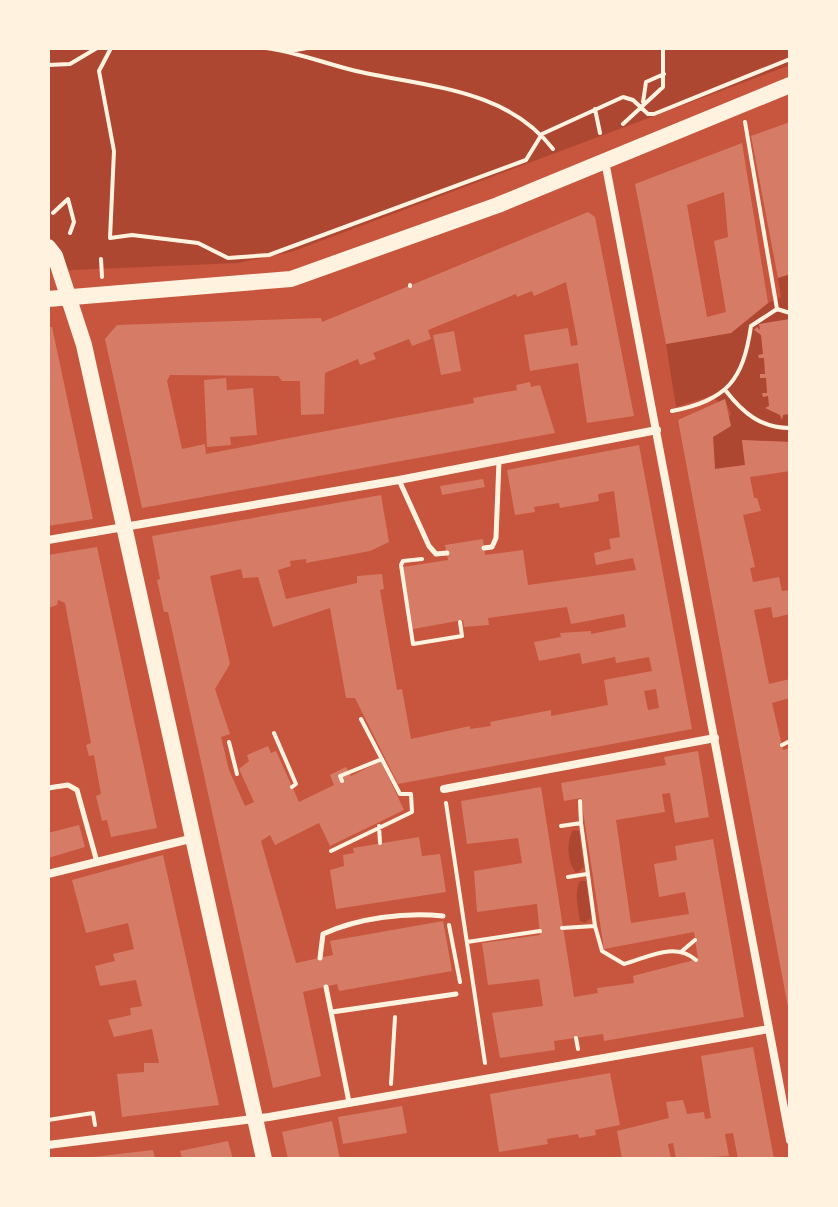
<svg xmlns="http://www.w3.org/2000/svg" width="838" height="1207" font-family="'Roboto Condensed',sans-serif">
<style>
.green{fill:#ae4732}
.building{fill:#d67c66;fill-rule:evenodd}
.lines{fill:none;stroke-linecap:round;stroke-linejoin:round}
.path{stroke:#fff3e0;stroke-width:4}
.service{stroke:#fff3e0;stroke-width:5}
.minor{stroke:#fff3e0;stroke-width:8}
.primary{stroke:#fff3e0;stroke-width:16}
</style>
<rect width="100%" height="100%" fill="#c8553d"/>
<path class="green" d="M48,48H790V65L291,252L238,263L48,271Z
M790,274V442L742,440L745,465L715,469L713,437L731,414L725,400L719,402L711,396L676,407L666,344L731,333L768,303L781,297L778,278Z
M573,830L579,831L584,867L577,873C567,865 566,841 573,830Z
M580,881H586L592,917L585,923L580,921C578,908 574,892 580,881Z"/>
<path class="building" d="M790,122V274L778,278L751,136Z
M742,143L768,303L731,333L666,344L635,184ZM724,192L728,237L714,241L726,312L707,317L687,205Z
M588,212L595,217L634,416L587,423L578,363L530,371L524,335L568,328L571,346L578,345L566,282L534,296L532,291L517,297L516,294L428,330L431,339L412,346L409,339L373,353L376,359L360,365L358,359L325,373L324,414L301,415L300,381H282L278,376L170,375L167,381L182,449L205,444L206,454L474,403L473,398L517,390L516,385L530,382L531,387L540,385L555,433L142,508L105,339L117,325L321,318L322,322Z
M790,319V414L783,415L782,420L780,415L765,408L769,406L768,396L763,397L762,393H767L766,378H760V374H765L764,358H759L758,355L763,354L761,335L754,330L757,327L760,330L759,324Z
M48,327H52L93,519L48,526Z
M454,331L461,371L441,375L433,335Z
M226,378L227,390L253,388L257,435L230,437L231,445L207,447L204,380Z
M725,399L731,426L713,437L715,469L745,465L742,440L790,442V471L750,477L754,498H757L761,511L743,515L755,567L750,568L753,582L779,577L782,591L790,590V614L773,618L771,607L754,610L769,684L790,679V698L772,703L783,750L790,748V1018L678,420Z
M639,445L692,729L398,784L355,698H346L330,608L273,627L258,577L243,578L241,569L210,576L230,664L215,689L230,734L221,737L229,770L245,806L254,802L239,769L249,761L247,755L268,746L271,753L276,751L299,802L334,785L330,775L346,767L351,776L381,761L404,810L330,846L319,823L275,845L270,835L261,841L296,963L333,955L330,941L443,921L452,971L339,991L337,984L303,992L321,1076L273,1088L168,612H164L157,580L160,579L152,536L381,495L389,542L370,551L306,563V559L290,561L291,566L278,570L286,599L357,583V576L382,574L384,589L380,590L397,690L402,689L411,739L470,726V729L491,726L490,722L551,710V716L608,705L604,680L652,671L649,657L616,663L615,657L582,664L580,653L539,661L534,642L561,637L560,633L591,631V634L626,627L624,614L571,624L567,607L488,618L489,625L464,627L463,620L413,629L403,567L448,560L445,545L483,539L485,555L523,550L528,585L636,570L633,558L596,565L594,553L611,549L609,539L620,537L614,491L598,494L599,501L560,508L559,503L534,507L535,512L515,515L507,470ZM656,689L659,708L648,710L644,691Z
M483,479L485,487L442,495L440,486Z
M97,547L157,828L111,837L107,820L102,821L96,796L101,794L94,755L89,756L86,745L91,743L65,603L58,600L57,605L48,608V555Z
M698,751L709,817L675,823L670,793L662,794L665,812L616,820L631,923L689,914L685,892L659,897L654,864L677,860L675,846L713,839L744,1017L604,1041L603,1034L554,1041L555,1050L500,1058L492,1013L543,1006L539,979L488,985L482,943L540,935L537,904L477,912L474,871L522,863L518,838L467,844L461,801L541,787L574,997L598,993L597,988L634,983L633,976L698,959L694,932L604,949L581,798L564,801L561,783L666,765L664,757Z
M79,825L85,847L48,858V833Z
M419,837L422,856L440,854L446,892L336,909L330,870L344,866L343,855L354,853L353,848Z
M163,855L219,1105L122,1117L117,1074L144,1072V1063H159L152,1029L114,1037L108,1020L131,1015L130,1008L142,1006L136,980L100,986L95,966L115,961L113,954L134,949L128,923L86,933L72,880Z
M753,1047L774,1159H738L733,1133L725,1134L729,1156L676,1159L673,1143L668,1144L671,1159H622L617,1131L669,1118L666,1102L683,1100L687,1114L704,1112L705,1119L711,1118L701,1056Z
M610,1073L620,1125L595,1130L596,1135L579,1138L578,1134L547,1139L548,1144L499,1152L490,1094Z
M402,1106L407,1133L343,1144L338,1117Z
M332,1121L340,1159H288L282,1132Z
M228,1141L233,1159H182L180,1151Z
M153,1150L155,1159H94L93,1157Z"/>
<g class="lines">
<path class="path" d="M111,48L99,71L114,151L110,238L132,235L198,243L228,258L269,255L526,160L542,134L623,97L633,100L648,114H654L790,59
M266,48C297,52 326,64 356,71C426,87 506,88 553,149
M290,51L307,48
M48,65L70,64L97,48
M643,102L646,82L664,74
M595,109L600,133
M623,124L663,87V48
M53,213L68,199L74,222L70,233
M101,259L102,277
M410,285V286
M777,309L790,313
M726,391C743,413 761,428 790,428
M672,411C727,400 743,381 751,326L777,309L745,122
M422,559L403,561L401,565L413,644L462,636L460,622
M274,733L296,784L292,787
M229,742L237,774
M782,745L790,741
M342,781L340,776L382,759
M580,801L581,823
M446,803L485,1063
M379,826L380,843
M561,826L581,823L595,926
M331,851L412,812L411,794H400L361,719
M568,877L587,874
M449,925L460,982
M562,928L595,926L602,951L624,964C647,958 674,941 696,960
M467,942L540,931
M682,951L695,940
M576,1038L578,1049
M391,1084L395,1017
M48,1120L93,1113L95,1125"/>
<path class="service" d="M399,480L429,546L436,554L447,553
M484,548L492,547L496,538L499,461
M48,788L68,785L77,790L97,862
M320,958L323,934C358,918 405,912 443,916
M326,987L349,1102
M332,1012L456,994"/>
<path class="minor" d="M605,161L790,1140
M48,540L399,480L657,430
M444,789L715,738
M48,874L194,838
M48,1145L269,1117L769,1029"/>
<path class="primary" d="M48,247L55,256L84,345L264,1159
M48,299L291,279L498,205L790,85"/>
</g>
<rect width="838" height="1207" fill="none" stroke="#fff3e0" stroke-width="100"/>
</svg>
